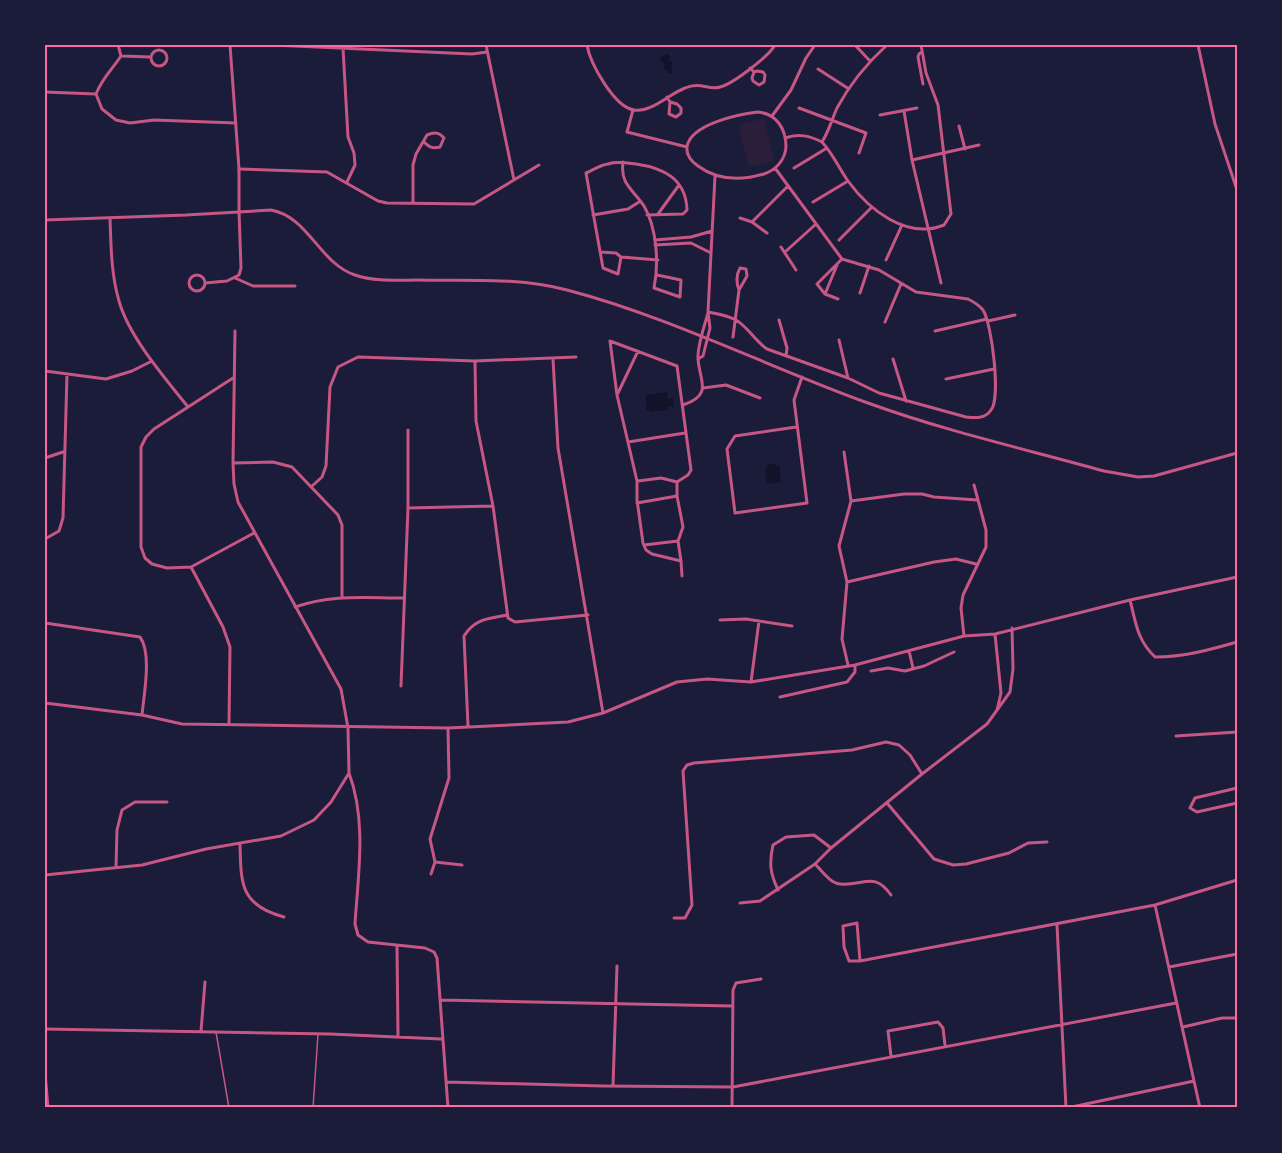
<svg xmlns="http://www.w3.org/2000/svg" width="1282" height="1153" font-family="Karla,sans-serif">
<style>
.green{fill:#2a1e3b}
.water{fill:#12122b}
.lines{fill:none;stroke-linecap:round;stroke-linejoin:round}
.service{stroke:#c65784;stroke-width:1.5}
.minor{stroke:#c65784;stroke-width:3}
.tertiary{stroke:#c65784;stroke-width:3}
.neatline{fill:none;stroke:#ff6b9d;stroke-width:2}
</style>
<rect width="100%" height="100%" fill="#1b1b3a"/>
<path class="green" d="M761,119L764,120L774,159L773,161L751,167L749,166L738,127L740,125Z"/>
<path class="water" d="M667,54L670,56L669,61L672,62V74H669L663,67L665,65L663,62L660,61V58Z
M667,392L668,399L673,398L674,407H668V410L650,412L649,410H646V395Z
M776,464V467L779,466L781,482L767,484L765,469L767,468V465Z"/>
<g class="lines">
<path class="service" d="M216,1032L229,1108
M313,1108L318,1034"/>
<path class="minor" d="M272,45L472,54L487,52
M486,45L514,180
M587,45C590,63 614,107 634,110C651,113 669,94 685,88C701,81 709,91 720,87C733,84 769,56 775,45
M855,45L870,61
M343,48L348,137L354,153L355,165L347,182
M151 58a8 8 0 1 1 16 0a8 8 0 1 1-16 0Z
M922,52L919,54L918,57L923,84
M122,56L150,57
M750,68L754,72L757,71L763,72L765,75L764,82L759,85L753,81L752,78L754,72
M818,69L849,89
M45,92L96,94
M96,94L102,109L116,120L130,123L154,120L236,123
M96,94C103,77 111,71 121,56L118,45
M667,97L670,102L677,104L681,108V113L676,117L669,114L670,102
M799,108L866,133L859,153
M633,110L627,132L687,147
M904,111L912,160L941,283
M758,112C777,114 786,129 786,147C785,160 776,170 764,174C740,181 717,180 698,166C691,161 686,155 687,147C690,124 740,114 758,112Z
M880,115L917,108
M772,116L791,90L806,58L815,45
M959,126L965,149
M785,138C799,133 810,136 822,142C833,154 839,168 848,181C869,210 907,240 944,225L951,214L938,105L926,73L921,45
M822,142C829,131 832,119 837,108C850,84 867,63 887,45
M912,160L979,145
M623,162C620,185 633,189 644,206C657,228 659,264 654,288L680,297L681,280L657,275
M794,168L827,148
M239,169L327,172L378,201L387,203L474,204L539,165
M813,202L848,181
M413,203V165L416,154L427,135C434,132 439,132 444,138L440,147C432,149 429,147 424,142
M658,214L679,185
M593,215L628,209L639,202
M110,218C111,245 111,274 119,301C129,337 165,378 188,407
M740,218L752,222L767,233
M752,222L788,186
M655,240L691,237L712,231
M839,240L872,207
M655,245L691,243L711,253
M781,247L796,270
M600,252L616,253L621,257L658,260
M785,252L816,224
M621,257L618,274L603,268L586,173C593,170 600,165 608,164C617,161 627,163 636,164C664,168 686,179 687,210L683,214L647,215
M886,260L902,225
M189 283a8 8 0 1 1 16 0a8 8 0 1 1-16 0Z
M235,278L253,286H295
M205,283L227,281L239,275L241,268L239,211
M860,293L869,266
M825,294L837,265
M838,299L825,294L817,284L842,259
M708,312C718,314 727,315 736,320C748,327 755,341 767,349L848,378L879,393L966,417C975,418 985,419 991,410C1001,398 992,324 983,310C979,305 974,302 968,299L916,292L879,270L842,259L775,168
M779,320L787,348L786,356
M988,321L1015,315
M885,322L901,284
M935,331L987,319
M733,337L739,290L747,276L746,269L740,268C736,275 736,282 739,290
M839,340L848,378
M610,341L677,366L691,470L688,475L677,482V496L683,527L678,541L681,561L652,554L646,550L643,543L637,500V481L617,395Z
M553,359L558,448L603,713
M698,359L703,356L710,328L708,312L715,176
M893,359L906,401
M475,361L476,421L493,506L508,618L515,622L588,615
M45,371L106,379L132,371L152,361
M233,378L154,429L146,437L141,447V547L145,558L152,564L167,568L191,567L254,533
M946,379L994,369
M703,388L726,385L760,398
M618,393L638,351
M683,405C716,394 697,378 698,355C699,341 704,327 708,313
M796,427L735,436L727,449L735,513L807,503L794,400L802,377
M628,442L685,433
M844,452L851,501L839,546L847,582L842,639L848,665
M45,458L63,452
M233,463L273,462L292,467L338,515L342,525V598
M638,481L661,478L677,482
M311,487L322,477L326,466L330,387L338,367L358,357L475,361L576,357
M851,501L904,494H922L934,497L977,500
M637,503L677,496
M408,508L493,506
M45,539L59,531L63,518L67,374
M644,545L678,541
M681,561L682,576
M191,567L223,627L230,647L229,724
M847,582L934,562L956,559L976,564
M1130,600C1136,623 1137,640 1155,657C1184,657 1209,650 1237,642
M295,607C332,594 365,598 404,598
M720,620L746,619L792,626
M45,623L140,637C152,653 144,694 142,715
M995,634L1001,693L997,710
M964,636L961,608L963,595L986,547V530L974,485
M909,651L913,668
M871,671L888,668L905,671L924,666L954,652
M751,682L759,621
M401,686L408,508V430
M780,697L847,682L855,672V665
M45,703L142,715L182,724L448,728L568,722L603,713L677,682L707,679L751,682L855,665L964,636L995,634L1130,600L1237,577
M468,726L464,636C475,618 489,619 507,615
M1176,736L1237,732
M349,773C367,821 358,875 355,924L358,935L368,942L425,948L434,952L437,958L448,1108
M1237,788L1195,798L1190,808L1197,812L1237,803
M887,803L934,859L953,865L966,864L1009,853L1028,843L1047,842
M240,844C241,884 240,905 284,917
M435,862L462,865
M815,864C822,871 830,883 840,884C864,886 874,871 891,895
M116,867L117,830L122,810L135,802H167
M431,874L435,862L430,839L449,778L448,728
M45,875L142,865L206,849L281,836L314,820L331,802L349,773L348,728L341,689L238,502L234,484L233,463L235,331
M778,890C770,873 769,863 773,845L786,837L814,835L831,848
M740,903L760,901L815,864L831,848L922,774L987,724L1010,692L1013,669L1012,628
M1155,905L1200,1108
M674,918H685L692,905L683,771L687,765L694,763L852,750L886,742L899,745L910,755L922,774
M1057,925L1066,1108
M397,946L398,1036
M860,961L857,923L843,926L844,947L849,961H860L1155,905L1237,880
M1169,967L1237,954
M440,1000L732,1006
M1183,1027L1222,1018H1237
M45,1029L330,1034L441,1039
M201,1031L205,982
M891,1056L888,1031L938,1022L943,1028L945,1045
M45,1072L48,1108
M446,1082L603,1086L733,1087L1176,1003
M613,1086L617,966
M732,1108L733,990L736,983L761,979
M1067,1108L1194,1081"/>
<path class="tertiary" d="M230,45L239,169V211
M1198,45L1215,124L1237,190
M45,220L186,215L271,210C309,217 319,263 355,275C375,282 398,280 418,280C467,281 519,277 567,290C670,317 768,367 868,403C945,431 1025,449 1104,471L1138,477L1154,476L1237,453"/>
</g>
<rect width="1282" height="1153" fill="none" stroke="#1b1b3a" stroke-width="93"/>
<rect x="46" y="46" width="1190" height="1060" class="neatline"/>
</svg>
